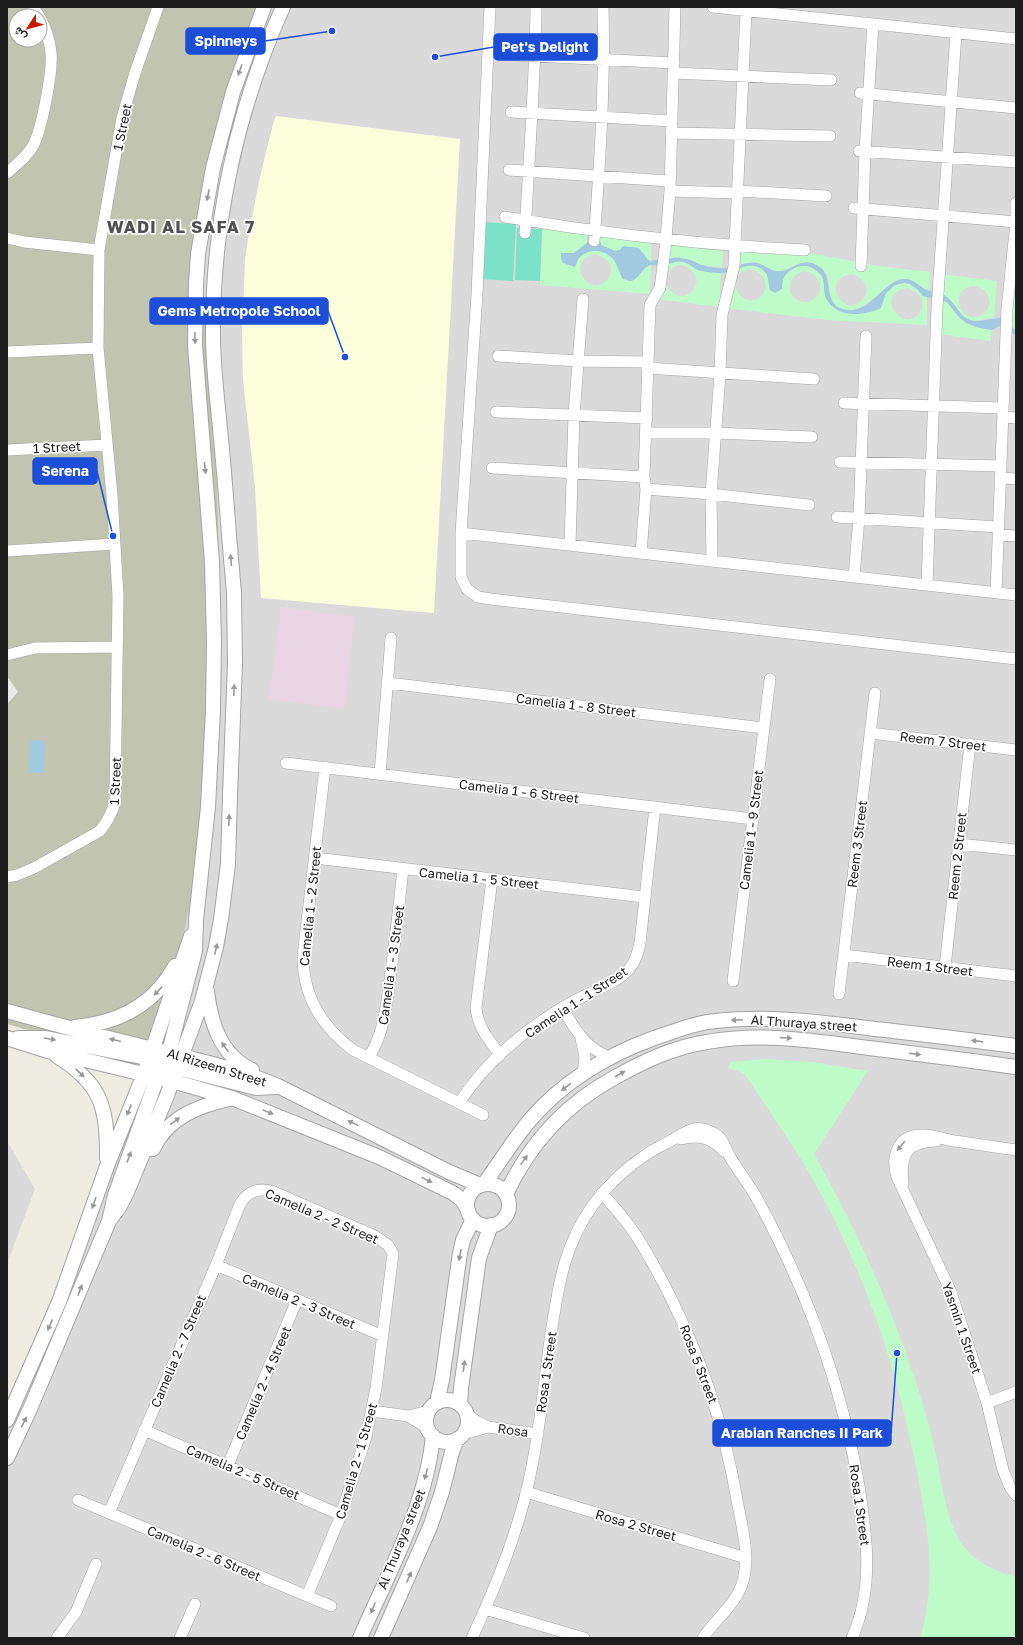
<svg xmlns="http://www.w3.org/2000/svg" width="1023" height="1645" font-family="'Golos Text',Vazirmatn,sans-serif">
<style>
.residential{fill:#dbdada;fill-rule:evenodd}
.industrial{fill:#e8d4e2}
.education{fill:#fbffdb}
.construction{fill:#c1c4ae;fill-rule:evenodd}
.park{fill:#bdfcc9;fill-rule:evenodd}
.pitch{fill:#7ce2c7}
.parking{fill:#e9e9e9}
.water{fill:#a1c9df}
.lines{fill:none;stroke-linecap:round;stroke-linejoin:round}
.minor-casing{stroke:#a4a4a4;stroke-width:12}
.tertiary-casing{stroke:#a4a4a4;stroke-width:16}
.minor{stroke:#fff;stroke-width:11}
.tertiary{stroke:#fff;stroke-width:14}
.oneway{fill:#999}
.labels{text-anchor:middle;stroke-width:3.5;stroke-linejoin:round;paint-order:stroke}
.street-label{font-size:13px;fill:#1d1d1d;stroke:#fff}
.district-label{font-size:17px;font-weight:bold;letter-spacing:1px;fill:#505050;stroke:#fff}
.leader{fill:none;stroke:#1d4ed8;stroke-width:1.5}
.callout-dot{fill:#1d4ed8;stroke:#fff;stroke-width:1.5}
.callout{fill:#1d4ed8;stroke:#1d4ed8;stroke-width:1.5}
.callout-label{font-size:14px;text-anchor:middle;font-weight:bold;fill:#fff}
</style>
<rect width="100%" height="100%" fill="#efece2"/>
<path class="residential" d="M7,7H1016V1638H7V1428L17,1406L172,987L199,864L219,678L220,590L217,482L207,368L203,268L18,235ZM16,16H40V40H16Z
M7,1141L35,1189L7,1264Z"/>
<path class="industrial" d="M281,607L355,617L344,709L269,699Z"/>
<path class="education" d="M276,116L460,139L434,613L261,598L255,487L243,380L242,334L245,261L248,239L260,177L273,124Z"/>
<path class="construction" d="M7,7H272L247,71L235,111L219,171L203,268L207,368L217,482L220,590L219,678L199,864L172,987L147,1065L7,1024ZM16,16H40V40H16Z"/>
<path class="park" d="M543,228L588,234L587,243L574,253H564L561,258L563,263L575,266C577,263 578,258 581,256C591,248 605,249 613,259C618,265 619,273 623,279L630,281C640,280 641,268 651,265L650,294L540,285ZM595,254C607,256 616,268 608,279C590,301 563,260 595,254Z
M599,234L652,242L651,261L648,260L644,253L620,250L615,251L601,245Z
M663,243L723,251L722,267L699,265L693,261L679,257L669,259Z
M730,250L815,254L878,266L930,272L929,291C920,287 914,279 904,279C885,281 856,327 835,305C826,296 832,283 826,273C824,271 821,269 819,267L796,264L785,271H775L758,263H745L728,268ZM851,274C863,276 872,288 863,299C846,321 818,280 851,274Z
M678,261L691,265L698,270L721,273L719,307L657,299L660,266ZM681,265C692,267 702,279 693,290C675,312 649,270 681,265Z
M753,265C763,269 770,275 769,287L798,266H809L817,271L823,277L825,284V291L831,305L855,314L886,293L895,285L904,283L910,284L927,297V325L827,320L725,308L737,269L745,266ZM750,269C761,271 771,283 763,294C745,316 718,275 750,269ZM805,271C830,276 821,308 800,301C795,300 792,296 790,291C788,280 795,273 805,271ZM907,288C917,290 926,299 921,310C907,339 871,294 907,288Z
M934,273L997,281L994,317L976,321L967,319L961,314L956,306L934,291ZM974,286C986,288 995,300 986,311C968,333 941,291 974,286Z
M1006,284L1016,285V331L1003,318Z
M933,298L947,302L960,319L966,323L976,327L992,330L991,341L931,333Z
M765,1059L813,1062L868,1071L814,1154C855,1227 890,1303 916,1383C924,1406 931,1431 936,1455C942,1483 945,1514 959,1540C971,1560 995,1572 1016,1577V1638H920C938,1580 927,1519 915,1462C891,1342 848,1225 778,1124C772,1116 748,1077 743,1073C739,1071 732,1070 728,1068L730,1062Z"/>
<path class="pitch" d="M483,222L516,224L513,281L480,279Z
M517,228L542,229L540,281L515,280Z"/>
<path class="parking" d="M7,676L18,692L7,704Z"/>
<path class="water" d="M588,234H599L601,245L615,251L620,250L623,246L639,248L648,260L651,261C659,260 674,257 681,258C685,259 690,259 693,261C696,262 698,264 701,265C708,267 720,269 728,268C738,267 747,261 758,263C764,265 770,271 777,271C794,272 801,254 820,267C834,277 822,303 843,309C871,317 883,278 906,279C916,280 919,287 927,290C934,292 941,292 947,297C956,304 959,316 970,320C978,323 993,317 1003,318L1016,331V335L1013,334L1003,324L992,330L976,327L966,323L959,317L947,302L923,296L917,289L910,284L904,283L895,285L886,293L881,308C864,316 836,319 826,298C822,289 827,280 818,272C808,262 792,265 784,277C782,281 782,286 782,289L775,293L770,290C767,280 771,273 758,267C745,262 735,273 722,273C716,273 703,272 698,270C693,268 690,264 684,262C676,260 668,265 660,266C657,266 654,265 651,265C641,267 640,280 630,281L623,279C619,273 618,265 613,259C605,250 591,248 581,256C578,258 577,263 575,267L563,263L561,258V253H574L587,243Z
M30,740L45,741L44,773H29Z"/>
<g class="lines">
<g class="minor-casing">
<path id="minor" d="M33,7L39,16
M490,7L477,294L461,533V577L467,589L478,597L491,599C666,620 841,638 1016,659
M713,7L1016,39
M514,55L674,63
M674,73L831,80
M860,93L1016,108
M511,112L671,121
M671,133L830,136
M859,151L1016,162
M509,170L669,181
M7,173C17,164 28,156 34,144C42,127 53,71 51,53C50,40 46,29 40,18
M670,191L737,193
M738,191L826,196
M854,208L1016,222
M505,217C605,234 704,245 805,250
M525,233C529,158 535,83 536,7
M7,238L24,242L99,250
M594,241C600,163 605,85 603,7
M861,266L865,151L873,24
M7,352L98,348
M498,356L579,361L647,362
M647,368L814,379
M844,403L1003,408
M496,412L647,418
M1003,417L1016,418
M647,433H716L812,437
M7,450L107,445
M840,462L1001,466
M492,468L644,477
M1000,478L1016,479
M646,489L711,494L809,505
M837,517L998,527
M461,533L1016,595
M998,535L1016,536
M570,545L574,415L583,299
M7,551L115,544
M641,553L646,489L644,477L650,305L660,288L665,250L670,191L675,7
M712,561L711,494L720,374L722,315L734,266L746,11
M854,577L859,518L866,336
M927,585L937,308L956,33
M996,593L1007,309L1016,222V203
M7,655L35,648L117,647
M388,683L764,728
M870,733L1016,750
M286,763L753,819
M325,767L303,956C303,996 322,1027 353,1050L483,1115
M380,774L391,638
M959,844L1016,850
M315,858L644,897
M7,877L17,875L34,868L100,831C108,821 112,813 115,802L118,596L112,495L98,348L99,250L122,118L135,73L158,7
M492,879L476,1008C478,1028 489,1040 500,1055
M844,955L1016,976
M945,967L970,744
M733,981L770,679
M839,994L875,693
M562,1008C576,1030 584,1047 609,1057
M581,1039L585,1056L583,1074
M369,1057C384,1033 386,1007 390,979C395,942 399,906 403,869
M459,1103C487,1060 528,1027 572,1002C590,992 618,983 630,968C636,961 638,952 640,943L655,807
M681,1139C699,1134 711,1138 724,1151
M1016,1150C996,1147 975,1144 955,1141C944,1140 933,1134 921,1135C897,1135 891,1158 897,1177L951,1292L987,1403L1003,1470L1010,1487L1016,1495
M903,1183C900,1155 906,1142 936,1141
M602,1193C613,1206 624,1218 633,1231C647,1251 658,1273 669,1294C703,1363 724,1425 737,1500C742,1527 750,1555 743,1581C737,1604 715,1619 703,1638
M216,1265L383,1336
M987,1403L1016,1392
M372,1411L408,1416L429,1411
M466,1413L476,1421L488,1427
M408,1416L428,1428
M144,1430L341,1515
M463,1434L488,1427L538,1434
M228,1465L297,1300
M526,1492L746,1558
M78,1500L331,1606
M109,1513L216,1265L240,1204C248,1191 259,1187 274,1192L375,1236L388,1245L393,1254L376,1388L366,1437L341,1515L307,1596
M485,1609L584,1638
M57,1638L76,1612L96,1564
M180,1638L195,1604
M472,1638C497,1584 519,1530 531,1471C540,1428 544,1384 550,1340C558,1290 562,1248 593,1205C607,1186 627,1167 647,1154C655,1148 664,1145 672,1140C684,1133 695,1124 709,1131C712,1132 716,1134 719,1137C724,1142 726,1150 730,1157C738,1170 747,1182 755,1195C806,1287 841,1382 859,1486C867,1537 874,1589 852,1638"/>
</g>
<g class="tertiary-casing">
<path id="tertiary" d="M207,991C211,1023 220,1055 252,1070
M7,1011C50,1023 94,1035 137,1045C185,1057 233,1067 278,1086L449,1172L480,1185
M75,1027C118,1023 154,1005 175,966
M7,1038L48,1051L172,1081L232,1098L379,1157L453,1193L462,1200L468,1210
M18,1038H46L157,1060
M57,1056C102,1084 107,1107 107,1158
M170,1066L256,1088L276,1087
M172,1081L169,1066V1052L195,951L196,920L208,807L213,710L214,641L212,562L195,345L196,284L198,254L213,168L233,92L264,7
M153,1149C167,1118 198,1106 229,1099
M484,1184C503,1158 519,1130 542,1107C578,1071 624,1047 672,1032C686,1027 701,1022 716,1021C769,1015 822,1022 875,1029C922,1034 969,1040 1016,1046
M467 1205a21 21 0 1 1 42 0a21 21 0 1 1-42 0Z
M506,1194C529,1145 565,1105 612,1079C642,1062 673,1047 707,1042C762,1032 815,1041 869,1048C918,1054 967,1060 1016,1067
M109,1221L120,1206L127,1192L166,1098L202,1001L216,947L221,919L228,864L230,796L235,663L234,592C229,541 226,490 221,439C218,404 213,370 213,336C212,224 237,109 283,7
M426 1421a21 21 0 1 1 42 0a21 21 0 1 1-42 0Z
M437,1402L442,1380L460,1253L463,1240L473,1219
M460,1404L461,1388L479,1258L491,1225
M7,1420L59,1302L107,1166L144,1074L191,936
M7,1458L30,1409L109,1221L115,1195L160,1070
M360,1638C388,1573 426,1507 433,1436
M381,1638L430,1527L442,1492L452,1452L457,1439"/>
</g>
<use href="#minor" class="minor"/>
<use href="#tertiary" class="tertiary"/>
</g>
<defs><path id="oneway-solid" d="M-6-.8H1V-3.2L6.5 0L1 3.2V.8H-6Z"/></defs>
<g class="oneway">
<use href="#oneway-solid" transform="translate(240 70) rotate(110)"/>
<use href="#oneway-solid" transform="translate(208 195) rotate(101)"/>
<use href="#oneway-solid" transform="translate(195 338) rotate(89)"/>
<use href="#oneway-solid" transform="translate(205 468) rotate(84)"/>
<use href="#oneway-solid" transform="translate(231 560) rotate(-95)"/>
<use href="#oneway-solid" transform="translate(234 690) rotate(-88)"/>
<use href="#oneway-solid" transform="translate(229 820) rotate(-87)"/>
<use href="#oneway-solid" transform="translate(216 949) rotate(-77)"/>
<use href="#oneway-solid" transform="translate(158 991) rotate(133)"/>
<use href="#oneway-solid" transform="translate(737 1020) rotate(177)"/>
<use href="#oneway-solid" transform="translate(786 1038) rotate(3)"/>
<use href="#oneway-solid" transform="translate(50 1039) rotate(10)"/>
<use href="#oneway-solid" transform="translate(115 1040) rotate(-166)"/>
<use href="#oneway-solid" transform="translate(977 1041) rotate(-173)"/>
<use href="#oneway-solid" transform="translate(225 1047) rotate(-125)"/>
<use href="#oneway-solid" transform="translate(915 1054) rotate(7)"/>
<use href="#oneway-solid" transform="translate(80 1073) rotate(43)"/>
<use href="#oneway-solid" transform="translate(620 1074) rotate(-29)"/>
<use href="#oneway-solid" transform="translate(566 1087) rotate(142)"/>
<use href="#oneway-solid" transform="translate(129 1110) rotate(112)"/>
<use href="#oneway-solid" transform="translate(268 1112) rotate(22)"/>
<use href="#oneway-solid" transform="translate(175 1121) rotate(-36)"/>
<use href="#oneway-solid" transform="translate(353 1123) rotate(-154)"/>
<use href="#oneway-solid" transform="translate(901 1146) rotate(129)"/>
<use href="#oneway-solid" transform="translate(129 1157) rotate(-70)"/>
<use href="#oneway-solid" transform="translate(524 1160) rotate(-55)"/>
<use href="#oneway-solid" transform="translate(427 1180) rotate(26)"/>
<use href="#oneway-solid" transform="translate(94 1203) rotate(109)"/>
<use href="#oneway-solid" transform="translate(460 1255) rotate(101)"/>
<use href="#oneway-solid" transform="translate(80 1290) rotate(-70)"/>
<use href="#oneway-solid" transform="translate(50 1325) rotate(114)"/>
<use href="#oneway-solid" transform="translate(464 1366) rotate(-82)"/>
<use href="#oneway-solid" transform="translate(24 1422) rotate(-64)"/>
<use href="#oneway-solid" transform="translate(426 1474) rotate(105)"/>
<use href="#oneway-solid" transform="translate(409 1577) rotate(-66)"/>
<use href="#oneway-solid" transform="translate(373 1608) rotate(113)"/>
</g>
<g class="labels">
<g class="street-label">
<text transform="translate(122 127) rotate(-78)" y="5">1 Street</text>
<text transform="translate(57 447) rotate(-3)" y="5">1 Street</text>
<text transform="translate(576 705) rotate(7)" y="5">Camelia 1 - 8 Street</text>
<text transform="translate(943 741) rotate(7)" y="5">Reem 7 Street</text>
<text transform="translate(115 781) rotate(-87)" y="5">1 Street</text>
<text transform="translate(519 791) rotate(7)" y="5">Camelia 1 - 6 Street</text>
<text transform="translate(751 830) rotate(-83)" y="5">Camelia 1 - 9 Street</text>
<text transform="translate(857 844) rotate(-83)" y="5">Reem 3 Street</text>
<text transform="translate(957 856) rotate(-84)" y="5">Reem 2 Street</text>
<text transform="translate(479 878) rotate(6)" y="5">Camelia 1 - 5 Street</text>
<text transform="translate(310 906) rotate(-84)" y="5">Camelia 1 - 2 Street</text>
<text transform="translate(391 965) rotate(-82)" y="5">Camelia 1 - 3 Street</text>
<text transform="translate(930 966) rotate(7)" y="5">Reem 1 Street</text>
<text transform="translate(576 1002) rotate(-33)" y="5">Camelia 1 - 1 Street</text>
<text transform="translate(804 1023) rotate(4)" y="5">Al Thuraya street</text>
<text transform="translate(217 1067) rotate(17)" y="5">Al Rizeem Street</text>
<text transform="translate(322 1216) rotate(23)" y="5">Camelia 2 - 2 Street</text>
<text transform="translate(299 1301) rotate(23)" y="5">Camelia 2 - 3 Street</text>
<text transform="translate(962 1328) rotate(71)" y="5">Yasmin 1 Street</text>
<text transform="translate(178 1351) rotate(-67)" y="5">Camelia 2 - 7 Street</text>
<text transform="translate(699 1364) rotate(69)" y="5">Rosa 5 Street</text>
<text transform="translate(546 1372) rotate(-82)" y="5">Rosa 1 Street</text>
<text transform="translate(263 1383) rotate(-67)" y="5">Camelia 2 - 4 Street</text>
<text transform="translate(513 1430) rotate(8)" y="5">Rosa</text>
<text transform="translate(356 1461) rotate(-74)" y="5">Camelia 2 - 1 Street</text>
<text transform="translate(243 1472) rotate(23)" y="5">Camelia 2 - 5 Street</text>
<text transform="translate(860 1505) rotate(82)" y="5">Rosa 1 Street</text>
<text transform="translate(636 1525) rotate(16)" y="5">Rosa 2 Street</text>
<text transform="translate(401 1539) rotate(-68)" y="5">Al Thuraya street</text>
<text transform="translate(204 1553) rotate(23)" y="5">Camelia 2 - 6 Street</text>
</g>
<g class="district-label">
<text x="181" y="233">WADI AL SAFA 7</text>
</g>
</g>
<path class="leader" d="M332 31L265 41M435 57L494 47M345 357L328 311M113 536L97 471M897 1353L891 1433"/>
<g class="callout-dot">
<circle cx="332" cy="31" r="4"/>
<circle cx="435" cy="57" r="4"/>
<circle cx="345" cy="357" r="4"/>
<circle cx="113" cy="536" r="4"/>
<circle cx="897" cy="1353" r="4"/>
</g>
<g class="callout">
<rect x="186" y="28" width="79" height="26" rx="4"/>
<rect x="494" y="34" width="103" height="26" rx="4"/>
<rect x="150" y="298" width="178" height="26" rx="4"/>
<rect x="33" y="458" width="64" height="26" rx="4"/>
<rect x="713" y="1420" width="178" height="26" rx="4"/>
</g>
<g class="callout-label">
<text x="226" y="46">Spinneys</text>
<text x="545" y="52">Pet's Delight</text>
<text x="239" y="316">Gems Metropole School</text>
<text x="65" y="476">Serena</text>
<text x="802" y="1438">Arabian Ranches II Park</text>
</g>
<rect width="1023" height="1645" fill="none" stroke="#1d1d1d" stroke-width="16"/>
<g transform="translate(28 28) rotate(234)"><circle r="19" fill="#ffffff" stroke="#a5a5a5"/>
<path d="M0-3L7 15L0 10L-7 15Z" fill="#ca1800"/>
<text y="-6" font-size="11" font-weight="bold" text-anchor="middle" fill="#1d1d1d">ش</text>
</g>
</svg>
